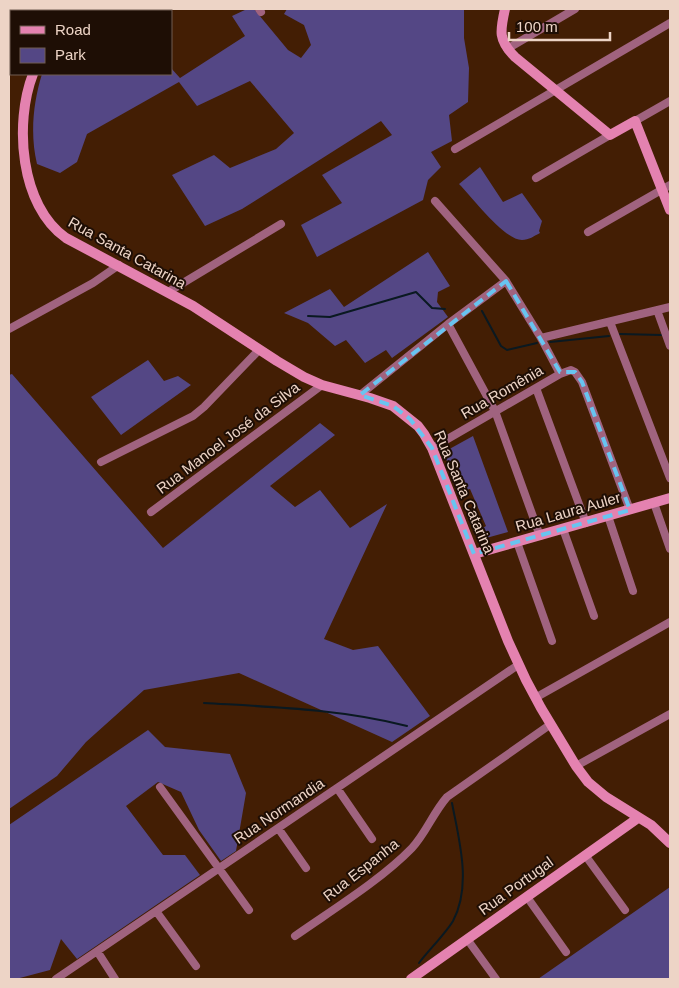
<svg xmlns="http://www.w3.org/2000/svg" width="679" height="988" font-family="Helvetica,sans-serif">
<style>
.green{fill:#544785}
.lines{fill:none;stroke-linecap:round;stroke-linejoin:round}
.stream{stroke:#0a1921;stroke-width:2}
.street{stroke:#a0637f;stroke-width:8}
.secondary{stroke:#e482b0;stroke-width:10}
.marked{fill:none;stroke:#68c4f0;stroke-width:4;stroke-dasharray:10 6;stroke-linejoin:round}
.labels{text-anchor:middle;stroke-width:4;stroke-linejoin:round;paint-order:stroke}
.street-label{font-size:15px;fill:#edd4c6;stroke:#1e0e05}
</style>
<rect width="100%" height="100%" fill="#431e04"/>
<path class="green" d="M247,9H254L288,50L301,58L311,45L304,25L284,14L287,9L372,10L464,9V38L469,68L468,102L449,115L452,141L431,152L441,167L428,180L423,200L317,257L301,225L342,203L322,175L392,135L381,121L242,209L205,226L172,175L214,155L230,168L276,149L294,133L250,81L197,106L179,82L87,134L77,162L60,173L37,164C30,135 33,103 42,74H171V68L180,78L245,36L232,16Z
M480,167L503,202L522,193L542,221L539,231L540,233C534,236 529,240 522,240C503,239 473,198 459,184Z
M428,252L450,286L438,292L437,302L448,317L392,358L386,350L365,363L346,340L335,346L308,323L284,313L330,289L344,307Z
M148,360L164,381L178,376L191,385L121,435L91,397Z
M12,374L163,548L320,423L335,435L270,486L295,507L320,490L350,528L387,504L324,639L353,650L378,646L430,716L392,742L239,673L144,690L86,742L57,776L9,809V375Z
M473,436L508,532L479,540L475,533L486,526L470,489L457,493L444,452Z
M148,730L165,747L230,754L246,793L236,851L221,861L199,830L181,792L158,782L126,806L163,855H185L200,875L77,959L61,939L50,970L16,979H9V825Z
M670,887V979H538Z"/>
<g class="lines">
<path class="stream" d="M482,311L501,346L507,350L537,343
M308,316L330,317L416,292L432,308L445,309
M620,334L661,335
M550,342L609,336
M204,703C272,707 340,709 407,726
M419,963C428,951 446,933 453,921C472,885 459,840 452,803"/>
<path class="street" d="M120,9L123,11
M259,9L261,12
M151,11L156,9
M507,49L575,9
M635,121L670,101
M455,149L670,23
M536,178L610,135
M435,201L506,281L541,338L560,374
M588,232L670,185
M168,292L281,224
M657,310L670,346
M610,322L670,478
M448,324L495,411L540,536
M9,329L93,283L119,265
M541,338L670,307
M536,388L586,523
M360,395L448,324L506,281
M432,448L560,374L571,370L575,372L582,382L630,510
M101,462L193,416L204,407L259,350
M654,503L670,549
M151,512L322,385
M608,516L633,591
M563,529L594,616
M517,542L552,641
M535,698L670,622
M576,766L670,714
M160,787L249,910
M337,788L372,839
M278,828L306,868
M585,855L625,910
M527,897L566,952
M156,911L196,966
M295,936C332,910 381,880 412,848C426,833 433,813 447,797L551,724
M467,939L496,979
M97,951L115,979
M56,979L518,665"/>
<path class="secondary" d="M505,9C500,31 498,40 515,57L610,135L635,121L670,210
M69,11L71,9
M33,74C14,123 20,206 66,238L193,306L277,361L304,377L322,385L370,398L393,406L418,426L424,434L432,448L508,641L526,680L541,708L576,766L588,782L606,797L651,825L670,843
M474,554L670,498
M411,979L638,818"/>
</g>
<path class="marked" d="M506,281L560,372H575L582,382L630,510L474,554L432,448L410,419L393,406L360,395Z"/>
<g class="labels">
<g class="street-label">
<text transform="translate(127 253) rotate(29)" y="5">Rua Santa Catarina</text>
<text transform="translate(502 392) rotate(-30)" y="5">Rua Romênia</text>
<text transform="translate(228 438) rotate(-37)" y="5">Rua Manoel José da Silva</text>
<text transform="translate(464 492) rotate(67)" y="5">Rua Santa Catarina</text>
<text transform="translate(568 512) rotate(-16)" y="5">Rua Laura Auler</text>
<text transform="translate(279 811) rotate(-34)" y="5">Rua Normandia</text>
<text transform="translate(361 870) rotate(-38)" y="5">Rua Espanha</text>
<text transform="translate(516 886) rotate(-36)" y="5">Rua Portugal</text>
</g>
</g>
<rect width="679" height="988" fill="none" stroke="#edd4c6" stroke-width="20"/>
<rect x="10" y="10" width="162" height="65" fill="#1e0e05" stroke="#715d52"/>
<rect x="20" y="26" width="25" height="8" fill="#e482b0" stroke="#715d52"/>
<text x="55" y="35" font-size="15" fill="#edd4c6">Road</text>
<rect x="20" y="48" width="25" height="15" fill="#544785" stroke="#715d52"/>
<text x="55" y="60" font-size="15" fill="#edd4c6">Park</text>
<path d="M509 32v8h101v-8" fill="none" stroke="#edd4c6" stroke-width="2.5"/>
<text x="516" y="32" font-size="15" fill="#edd4c6" stroke="#1e0e05" stroke-width="4" paint-order="stroke">100 m</text>
</svg>
